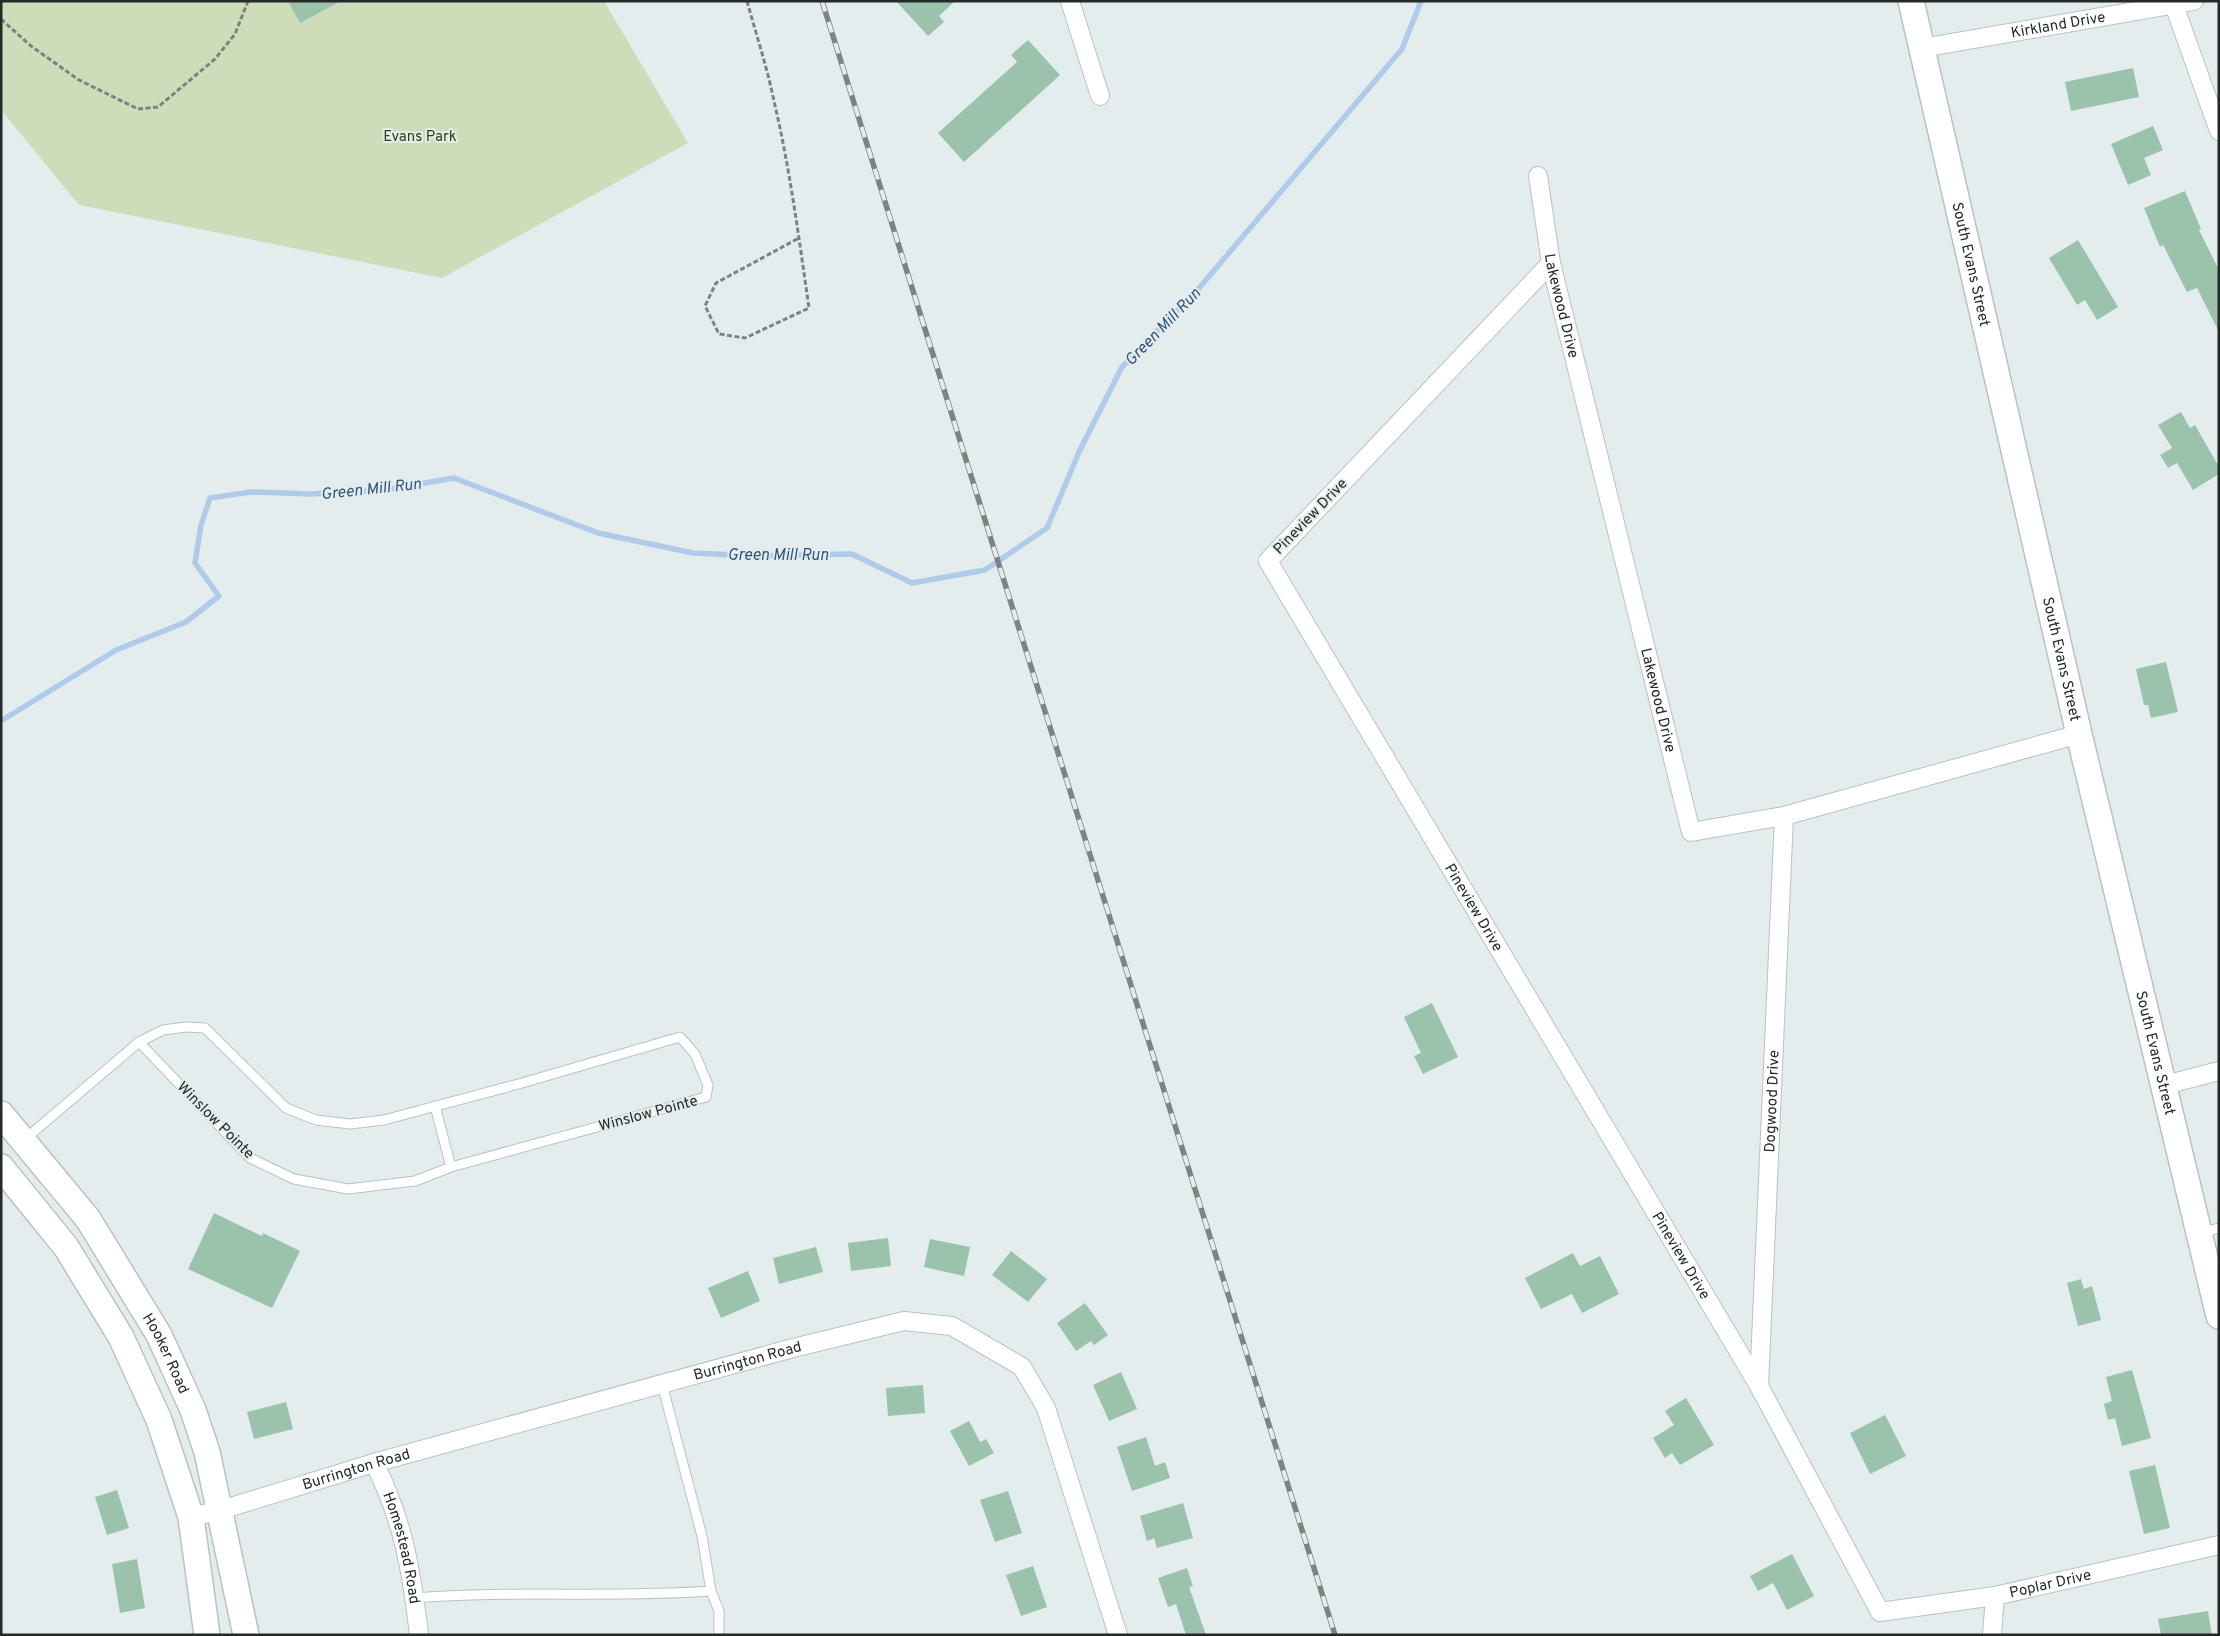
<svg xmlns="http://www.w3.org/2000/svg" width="2220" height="1636" font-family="Overpass,sans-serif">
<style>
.green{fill:#ceddb9}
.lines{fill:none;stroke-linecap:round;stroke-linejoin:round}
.stream{stroke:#b0caea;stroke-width:5.5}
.building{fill:#9bc2aa}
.service-casing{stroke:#bac2c1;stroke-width:11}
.minor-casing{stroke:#bac2c1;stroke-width:20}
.secondary-casing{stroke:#bac2c1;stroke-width:28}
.path{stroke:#7c8281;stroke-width:3;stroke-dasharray:5 2.5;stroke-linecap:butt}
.service{stroke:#fff;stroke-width:9}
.minor{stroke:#fff;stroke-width:18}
.secondary{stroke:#fff;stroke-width:25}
.rail-casing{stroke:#7d8382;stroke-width:5.5}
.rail{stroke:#e4eded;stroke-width:4;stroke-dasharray:11;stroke-linecap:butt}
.labels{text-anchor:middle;stroke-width:4;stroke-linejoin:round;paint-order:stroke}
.street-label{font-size:15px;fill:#252928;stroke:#e4eded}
.park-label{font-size:15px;fill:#2e4005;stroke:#e4eded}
.water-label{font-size:16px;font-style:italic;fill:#2f537e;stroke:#e4eded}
</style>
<rect width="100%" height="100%" fill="#e4eded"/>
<path class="green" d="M1,1H604L688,143L442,278L79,205L1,110Z"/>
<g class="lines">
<path class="stream" d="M1,721L116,650L186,622L219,596L195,563L201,525L210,498L251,492L311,494L384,490L454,478L598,533L693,553L756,556L852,554L912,583L985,570L1047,528L1079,452L1122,367L1200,287L1402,49L1421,1"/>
</g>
<path class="building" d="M288,1H341L300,23Z
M896,1H955L939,16L944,22L928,36Z
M1028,40L1060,75L964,162L938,133L1017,62L1011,55Z
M2133,68L2139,97L2071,111L2065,82Z
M2153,126L2163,150L2144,158L2151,175L2128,185L2111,144Z
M2185,191L2201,229L2199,230L2219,270V332L2197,288L2187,292L2163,245L2160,247L2144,208Z
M2078,240L2118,307L2097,320L2085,300L2077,305L2049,258Z
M2181,412L2190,428L2195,425L2219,467V474L2193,490L2177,463L2168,468L2160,455L2172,448L2158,425Z
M2166,662L2178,712L2151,718L2148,705H2144L2136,669Z
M1432,1003L1458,1057L1423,1074L1414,1056L1421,1053L1404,1017Z
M214,1213L262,1236L263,1233L300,1251L272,1308L188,1269Z
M888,1238L891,1266L851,1271L848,1243Z
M930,1239L970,1247L964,1276L924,1267Z
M816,1247L823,1272L779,1284L773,1258Z
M1011,1251L1047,1279L1028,1302L992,1275Z
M1573,1253L1580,1266L1600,1256L1619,1294L1582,1313L1572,1294L1541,1309L1525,1278Z
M748,1271L760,1301L721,1318L708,1288Z
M2081,1279L2084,1289L2092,1286L2101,1320L2078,1326L2067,1283Z
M1085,1303L1108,1335L1094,1345L1091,1341L1076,1351L1057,1323Z
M2132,1370L2151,1438L2122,1446L2115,1418L2108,1420L2104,1404L2112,1401L2106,1377Z
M1121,1372L1137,1409L1109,1421L1093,1385Z
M923,1385L925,1413L888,1416L886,1388Z
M1686,1398L1714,1445L1680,1465L1672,1453L1665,1458L1653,1438L1674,1425L1665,1411Z
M286,1402L293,1429L254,1439L247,1412Z
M1885,1415L1906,1456L1870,1474L1850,1433Z
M969,1421L980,1442L986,1439L994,1453L969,1466L950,1431Z
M1146,1437L1155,1466L1165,1462L1170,1478L1132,1491L1117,1447Z
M2155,1465L2170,1528L2144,1534L2129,1471Z
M117,1490L129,1528L107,1535L95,1497Z
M1008,1491L1022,1533L995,1542L980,1500Z
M1183,1503L1193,1538L1157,1548L1154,1538L1147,1541L1140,1516Z
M1792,1554L1814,1596L1787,1610L1773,1583L1758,1591L1750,1576Z
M137,1559L145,1608L120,1613L112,1564Z
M1033,1566L1047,1607L1021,1616L1006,1575Z
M1187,1568L1193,1586L1189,1587L1206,1635H1186L1176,1604L1168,1607L1158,1578Z
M2208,1611L2212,1635H2161L2158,1619Z"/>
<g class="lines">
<g class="service-casing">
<path id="service" d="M435,1106L451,1167
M24,1140L139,1042L163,1030L186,1027L205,1028L286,1108L316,1120L350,1124L384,1120L522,1083L680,1037L695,1054L708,1085L706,1097L451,1167L415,1181L348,1189L294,1179L250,1158L139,1042
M2200,1233L2219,1228
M662,1384L702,1536L711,1591L719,1611V1635
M414,1598C513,1590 612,1598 711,1591"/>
</g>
<g class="minor-casing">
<g id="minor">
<path d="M1070,1L1100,96"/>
<path d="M2174,5L2219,131"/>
<path id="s1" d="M1922,48L2194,1"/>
<path id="s2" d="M1538,176L1551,263L1691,832L1784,816L2079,734"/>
<path id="s3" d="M1551,263L1268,561L1759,1386L1880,1612L1995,1596L2219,1545"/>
<path d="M2165,1085L2219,1071"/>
<path id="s4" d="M1759,1386L1784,816"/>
<path id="s5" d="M374,1463C403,1518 412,1574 419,1635"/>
<path id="s6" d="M191,1517L221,1510L374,1463L793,1348L904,1321L952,1326L1022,1367L1046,1408L1118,1635"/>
<path d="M1992,1635L1995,1596"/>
</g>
</g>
<g class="secondary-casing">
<g id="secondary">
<path id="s7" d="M1911,1L2079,734L2219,1316"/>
<path id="s8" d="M1,1114L88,1219L159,1335L193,1410L207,1452L246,1635"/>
<path d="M1,1167L66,1247L121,1337L159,1420L191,1517L207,1635"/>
</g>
</g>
<path class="path" d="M747,1C756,34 767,67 774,101C790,169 799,239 809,308L745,338L719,334L705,306L716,283L799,238
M1,19L31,46L79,80L138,109L158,107L215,59L235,34L248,1"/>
<use href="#service" class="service"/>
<use href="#minor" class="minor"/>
<use href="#secondary" class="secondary"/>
<g class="rail-casing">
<path id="rail" d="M822,1L1335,1635"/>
</g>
<use href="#rail" class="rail"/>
</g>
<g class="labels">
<g class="street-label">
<text dy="5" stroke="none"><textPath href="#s1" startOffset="138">Kirkland Drive</textPath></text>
<text dy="5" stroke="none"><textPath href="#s7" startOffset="270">South Evans Street</textPath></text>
<text dy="5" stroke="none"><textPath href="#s2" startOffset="132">Lakewood Drive</textPath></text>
<text transform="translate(1310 516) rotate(-46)" y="5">Pineview Drive</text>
<text dy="5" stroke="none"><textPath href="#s7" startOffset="675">South Evans Street</textPath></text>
<text dy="5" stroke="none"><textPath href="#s2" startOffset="538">Lakewood Drive</textPath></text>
<text dy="5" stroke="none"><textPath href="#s3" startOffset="814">Pineview Drive</textPath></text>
<text dy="5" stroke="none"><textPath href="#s7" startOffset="1080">South Evans Street</textPath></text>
<text dy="5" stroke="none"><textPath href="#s4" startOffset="285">Dogwood Drive</textPath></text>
<text transform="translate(648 1113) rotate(-15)" y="5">Winslow Pointe</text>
<text transform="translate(216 1120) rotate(45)" y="5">Winslow Pointe</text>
<text dy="5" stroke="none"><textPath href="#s3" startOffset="1219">Pineview Drive</textPath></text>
<text dy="5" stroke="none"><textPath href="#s8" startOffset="292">Hooker Road</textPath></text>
<text dy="5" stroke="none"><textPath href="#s6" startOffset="578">Burrington Road</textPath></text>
<text dy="5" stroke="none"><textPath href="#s6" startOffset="172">Burrington Road</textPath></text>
<text dy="5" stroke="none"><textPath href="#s5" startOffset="90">Homestead Road</textPath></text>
<text dy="5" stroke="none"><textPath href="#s3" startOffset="1800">Poplar Drive</textPath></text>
</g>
<g class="park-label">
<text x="420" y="141">Evans Park</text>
</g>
<g class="water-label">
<text transform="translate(1162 326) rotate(-46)" y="6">Green Mill Run</text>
<text transform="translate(371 488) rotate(-6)" y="6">Green Mill Run</text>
<text x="778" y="560">Green Mill Run</text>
</g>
</g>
<rect width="2220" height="1636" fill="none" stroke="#252928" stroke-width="5"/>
</svg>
